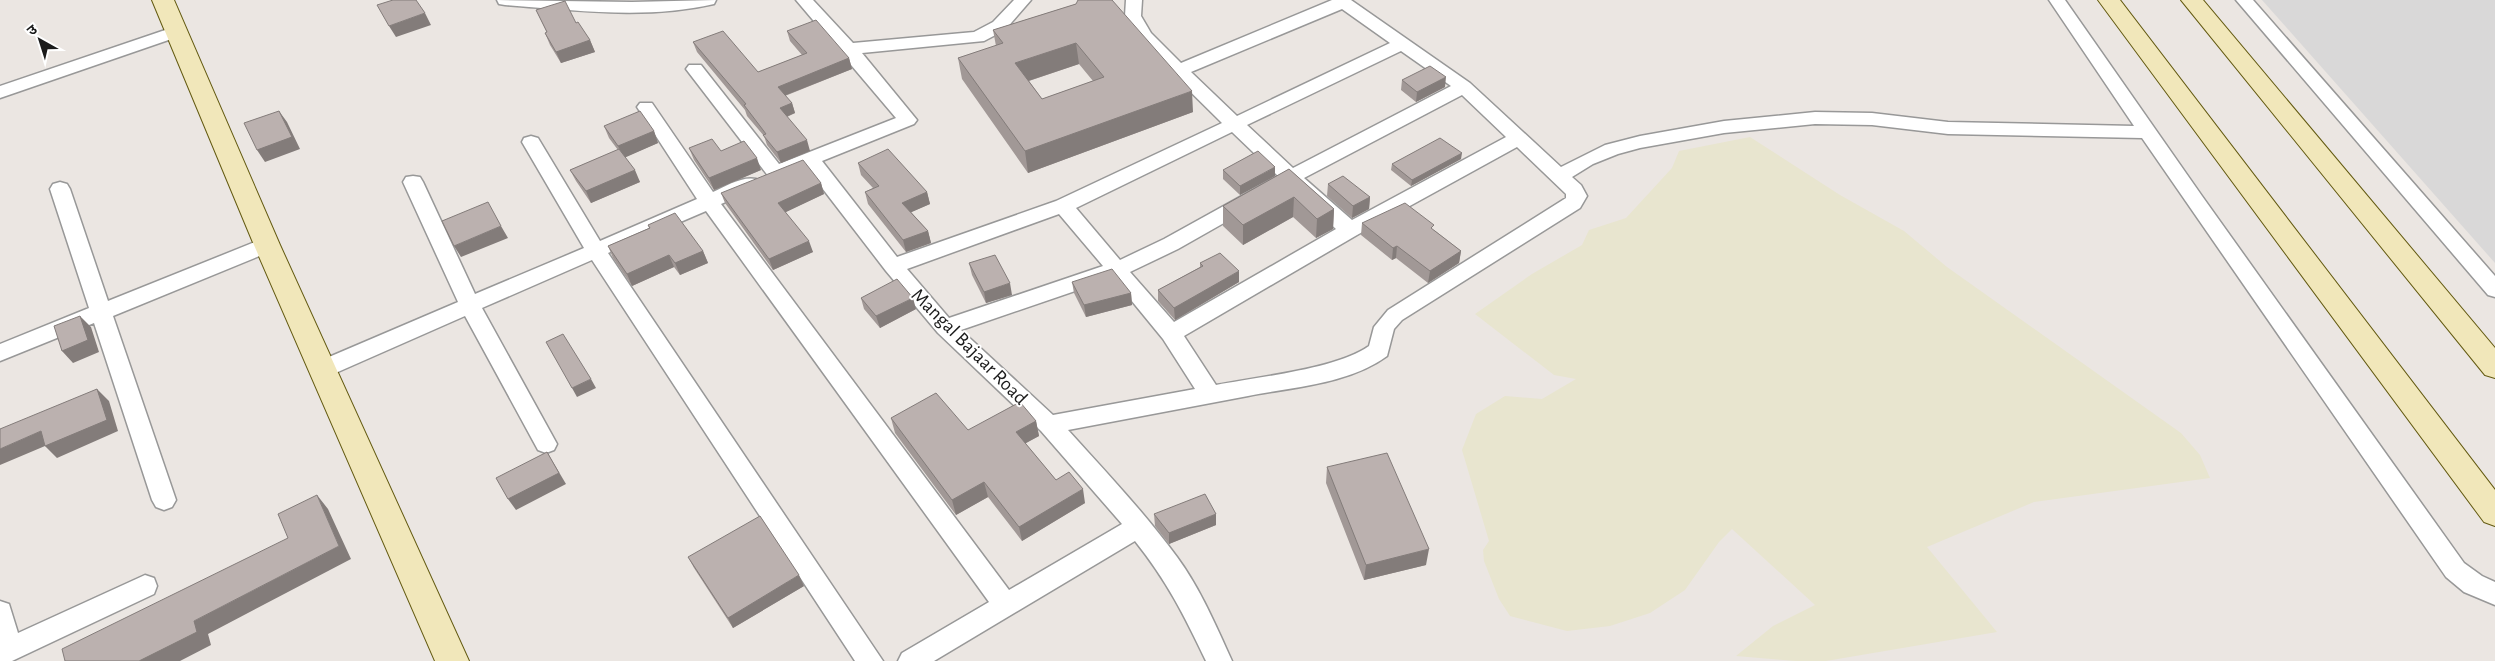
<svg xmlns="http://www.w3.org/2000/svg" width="2495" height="661" font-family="'Alegreya Sans','Noto Sans Devanagari',sans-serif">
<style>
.residential{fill:#d9d8d8}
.farmland{fill:#e8e5cf}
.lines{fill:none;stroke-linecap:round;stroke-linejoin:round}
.street-casing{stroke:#989898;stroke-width:3}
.secondary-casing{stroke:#635a11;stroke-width:2}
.street{fill:#fff;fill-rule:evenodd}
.secondary{fill:#f1e7ba;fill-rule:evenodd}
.wall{fill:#a19896;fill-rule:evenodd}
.shaded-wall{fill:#837c7a}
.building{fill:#bbb1af;stroke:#837c7a;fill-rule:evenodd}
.labels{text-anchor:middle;stroke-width:4;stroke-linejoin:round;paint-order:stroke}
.street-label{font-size:20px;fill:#1b1b1b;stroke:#fff}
</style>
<rect width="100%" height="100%" fill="#ebe6e2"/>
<path class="residential" d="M2262,0H2495V263Z"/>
<path class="farmland" d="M1750,137L1840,195L1904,231L1947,267L2181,433L2200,455L2210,478L2034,502L1927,547L1997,632L1826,661H1795L1736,656L1773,626L1815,605L1732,529L1719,542L1685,590L1650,613L1610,626L1567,631L1510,616L1499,599L1484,561L1483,550L1489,541L1462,450L1476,414L1505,396L1542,399L1576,379L1554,375L1475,314L1532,274L1582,245L1589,230L1626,218L1672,168L1679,151Z"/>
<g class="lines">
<g class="street-casing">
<path id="street" d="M497,0L632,2L716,0L714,4C646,20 574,10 505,5L499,4Z
M796,0H813L853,43L974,32L993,22L1014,0H1031L1005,30L984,41L862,53L917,120L914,124L822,161L897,257L1056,201L1222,123L1138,40L1125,16L1126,0H1142L1141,16L1151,33L1181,63L1332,0H1351L1470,83L1561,167L1605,145L1640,136L1724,121L1815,112L1872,113L1948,122L2134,126L2049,0H2065L2202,196L2464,563L2482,576L2495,582V605L2464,592L2446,577L2142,138L1948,134L1872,125L1815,124L1724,133L1640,148L1618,154L1593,164L1572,177L1581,185L1587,196L1580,208L1402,320L1394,329L1387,356C1349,384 1293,387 1248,396C1188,407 1128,419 1068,430C1105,471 1144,512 1177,557C1200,588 1216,626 1232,661H1206C1184,615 1167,581 1135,541L934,661H898L902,653L989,602L706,211L608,253L883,661H855L592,260L482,308L557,444L554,450L546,453L538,450L465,316L331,375L323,377L315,375L312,369L315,363L458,302L403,182L406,177L413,176L420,177L423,182L475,294L584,248L522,142L524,138L531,136L538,138L600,241L697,199L637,107L640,103H652L713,192C726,186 742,176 756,179L759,184L756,189L721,204L1009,590L1122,524L1041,431L938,333L886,271L806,167L776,179L769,177L686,69L689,65H701L779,164L896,118ZM1342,9L1390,43L1237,116L1191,72ZM1401,51L1451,86L1293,168L1247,125ZM1462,95L1506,137L1352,220L1304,178ZM1232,132L1278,176L1164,239L1120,260L1076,208ZM1517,147L1566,194V198L1388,310L1374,327L1369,346C1337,369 1257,377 1216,385L1184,336L1357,235ZM1289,186L1336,229L1174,322L1130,272L1178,249ZM1059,214L1103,266L949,318L907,269ZM1113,278L1163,339L1195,389L1053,415L961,330Z
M2236,0H2253L2495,276V297L2488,295Z
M177,26L183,27L186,31L183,35L0,98V86Z
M60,182L67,184L70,189L108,301L260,240L267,238L274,240L277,245L274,250L113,316L176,500L172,507L164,510L156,507L152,500L94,323L0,361V344L89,308L50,189L53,184Z
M145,575L154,578L157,586L154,594L12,661H0V601L9,604L18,633Z"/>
</g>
<g class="secondary-casing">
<path id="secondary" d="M152,0H174L280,245L469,661H435L254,245Z
M2098,0H2120L2495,490V526L2484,522Z
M2181,0H2203L2495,348V378L2485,375Z"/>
</g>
<use href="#street" class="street"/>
<use href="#secondary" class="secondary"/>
</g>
<path class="wall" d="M1076,4L1193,112L1028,173L962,79L958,58L996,46L993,30ZM1079,64L1093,81L1042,99L1029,81Z
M536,10L576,23L590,40L595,52L561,63L550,45L545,33H547Z
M787,31L849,58L852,69L785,96L792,103L795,113L787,117L810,151L781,163L767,145L764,136L747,116L745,110L697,52L693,42L758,72L802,55L790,41Z
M1402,80L1445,87L1416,102L1401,90Z
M604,126L654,131L658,143L625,157L640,182L591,203L576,181L570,170L618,150L609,138Z
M689,148L721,151L761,170L714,190L694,160Z
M1461,159L1411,186L1391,170L1392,164Z
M858,163L927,192L930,204L911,212L928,231L931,243L906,252L868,204L865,192L873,188L861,175Z
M1289,169L1334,209L1333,229L1316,238L1293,217L1243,245L1223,226V206Z
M1223,170L1275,176L1240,195L1223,179Z
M821,183L824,194L785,212L813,252L773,270L725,203L721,193Z
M1328,184L1370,197L1369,209L1352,218L1327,196Z
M1362,223L1434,230L1461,251L1459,263L1428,283L1396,258L1392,260L1361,235Z
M648,225L703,251L708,263L680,275L674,267L632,286L613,258L608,246L649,228Z
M969,263L1012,295L986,303L972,275Z
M1200,263L1239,282L1175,320L1158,301V290L1200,267Z
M1072,282L1131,293L1132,305L1086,317L1074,293Z
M861,298L916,309L880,328L864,309Z
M891,418L968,430L1036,421L1039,436L1025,443L1056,480L1085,503L1022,541L988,497L956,515L895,433Z
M1327,467L1426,565L1364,580L1326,483Z
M1154,514L1216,525L1169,544L1155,526Z
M688,557L804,586L733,628L694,568Z"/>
<path class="shaded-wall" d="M425,13L431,25L396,37L389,26Z
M590,40L595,52L561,63L556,52Z
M1076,43L1079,64L1019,84L1015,63Z
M849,58L852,69L781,97L778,87Z
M1446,77L1445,87L1416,102L1417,92Z
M1192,91L1193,112L1028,173L1025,151Z
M792,103L795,113L783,118L780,108Z
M279,111L287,122L300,149L265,162L257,150Z
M654,131L658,143L624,158L618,146Z
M807,140L810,151L781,163L777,152Z
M1462,153L1461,159L1411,186L1412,180Z
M757,158L761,170L714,190L709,178Z
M1275,167V176L1240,195V186Z
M635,170L640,182L591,203L586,191Z
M821,183L824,194L782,214L778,203Z
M927,192L930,204L905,215L902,203Z
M1294,197L1293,217L1243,245V225Z
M1370,197L1369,209L1352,218L1353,206Z
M1334,209L1333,229L1316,238L1317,219Z
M501,226L508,238L461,257L454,246Z
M928,231L931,243L906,252L903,240Z
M809,241L813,252L773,270L769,259Z
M1397,246L1396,258L1392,260L1393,248Z
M703,251L708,263L680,275L675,263Z
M1461,251L1459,263L1428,283L1430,271Z
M669,255L674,267L632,286L627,274Z
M1239,271V282L1175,320L1174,308Z
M1010,283L1012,295L986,303L984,292Z
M1131,293L1132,305L1086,317L1084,305Z
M913,298L916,309L880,328L876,316Z
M80,316L91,327L99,352L73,363L62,351Z
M591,379L596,388L577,397L572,388Z
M97,389L109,401L118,431L57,458L45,446L0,465V449L41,431Z
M1036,421L1039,436L1019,447L1016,432Z
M547,452L566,484L516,510L508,499Z
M984,482L988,497L956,515L952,500Z
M1083,489L1085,503L1022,541L1019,527Z
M317,495L328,509L351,559L208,634L211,645L180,661H139L194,621L339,546Z
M1216,514V525L1169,544V533Z
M1429,549L1426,565L1364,580L1366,565Z
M799,575L804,586L733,628L728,618Z"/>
<path class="building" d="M393,0H416L425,13L389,26L377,5Z
M1078,0H1112L1192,91L1025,151L958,58L1003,43L993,30L1076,4ZM1076,43L1104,77L1042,99L1015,63Z
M565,1L576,23L578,22L590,40L556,52L545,33L547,32L536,10Z
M816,20L849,58L778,87L792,103L780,108L807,140L777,152L763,135L766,134L760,126L744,105L746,104L693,42L723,31L758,72L807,53L787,31Z
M1430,66L1446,77L1417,92L1402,80Z
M279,111L292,137L257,150L244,123Z
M640,111L654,131L618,146L604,126Z
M1440,138L1462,153L1412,180L1392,164Z
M712,139L721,151L744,141L757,158L709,178L689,148Z
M619,149L635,170L586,191L570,170Z
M888,149L927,192L902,203L928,231L903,240L865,192L879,186L858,163Z
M1258,151L1275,167L1240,186L1223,170Z
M803,160L821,183L778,203L809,241L769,259L721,193Z
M1289,169L1334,209L1317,219L1294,197L1243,225L1223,206Z
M1343,176L1370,197L1353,206L1328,184Z
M488,202L501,226L454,246L442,221Z
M1405,203L1434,225L1431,228L1461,251L1430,271L1397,246L1393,248L1362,223Z
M675,213L703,251L675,263L669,255L627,274L608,246L650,228L648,225Z
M1220,253L1239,271L1174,308L1158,290L1203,266L1200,263Z
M995,255L1010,283L984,292L969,263Z
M1112,269L1131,293L1084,305L1072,282Z
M897,279L913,298L876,316L861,298Z
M80,316L88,340L62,351L54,326Z
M563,334L591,379L572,388L546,342Z
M97,389L107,420L45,446L41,431L0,449V429Z
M936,393L968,430L1020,402L1036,421L1016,432L1056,480L1069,472L1083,489L1019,527L984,482L952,500L891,418Z
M547,452L559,473L508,499L496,478Z
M1387,453L1429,549L1366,565L1327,467Z
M1205,494L1216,514L1169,533L1154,514Z
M317,495L339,546L194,621L197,632L139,661H65L62,649L288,538L278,514Z
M760,516L799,575L728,618L688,557Z"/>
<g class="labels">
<g class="street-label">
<text transform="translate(970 346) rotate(45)" y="7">Mangal Bajaar Road</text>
</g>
</g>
<g transform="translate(40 40) rotate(321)" stroke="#ffffff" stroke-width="4" paint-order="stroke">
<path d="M0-4L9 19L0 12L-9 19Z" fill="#1b1b1b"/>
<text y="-8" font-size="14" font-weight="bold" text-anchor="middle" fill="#1b1b1b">उ</text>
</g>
</svg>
